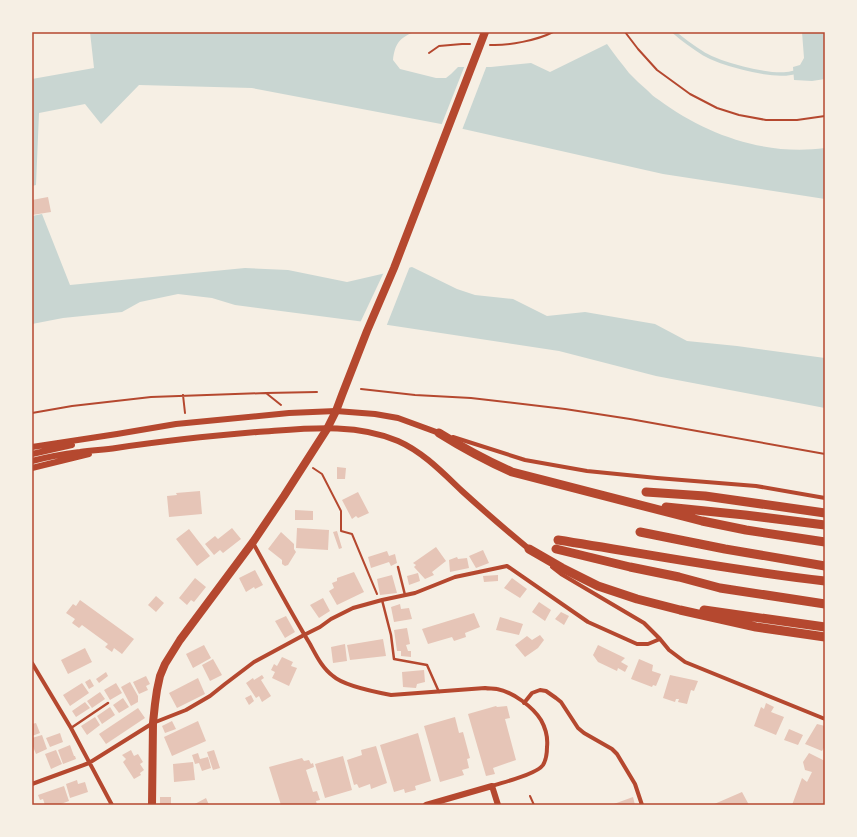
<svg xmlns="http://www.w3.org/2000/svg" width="857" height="837" font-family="Bitter,serif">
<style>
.water{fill:#c9d6d2}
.pier{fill:#f6efe4}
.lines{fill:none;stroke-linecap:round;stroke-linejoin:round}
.stream{stroke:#c9d6d2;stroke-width:3.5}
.building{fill:#e6c5b7}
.path{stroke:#b5482f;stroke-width:2}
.service{stroke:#b5482f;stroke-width:2.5}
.minor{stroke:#b5482f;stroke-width:4}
.tertiary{stroke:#b5482f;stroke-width:6}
.primary{stroke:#b5482f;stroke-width:8}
.motorway{stroke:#b5482f;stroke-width:9}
.neatline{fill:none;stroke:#b5482f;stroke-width:1.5}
</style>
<rect width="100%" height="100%" fill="#f6efe4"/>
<path class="water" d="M90,32H414C399,38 395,44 393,60L400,69L436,78H446L451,74L458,67H491L531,63L550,72L607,44C614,54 622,64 629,73C635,79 641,85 647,90C651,94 654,97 659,100C706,135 766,156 825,148V199L663,174L441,124L252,88L139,85L101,124L85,104L39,113L36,185L32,186V79L94,68Z
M802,32H825V79L812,81L794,80L793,67L800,65L804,58Z
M42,214L70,285L245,268L288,270L347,282L412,267L457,289L475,295L513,299L547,316L585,312L655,324L687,341L737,346L825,358V408L656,376L559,351L388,325L235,305L212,298L178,294L140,302L122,312L63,318L32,324V216Z"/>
<path class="pier" d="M465,65H487L462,130L441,126Z
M410,266L386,327L360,323L384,272Z"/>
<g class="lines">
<path class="stream" d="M674,32C683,40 693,47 704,54C721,64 764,75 784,74C788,74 792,73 796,72"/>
</g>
<path class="building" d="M48,197L51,212L32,215V200Z
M337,467L346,468L345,479H337Z
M200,491L202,514L169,517L167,496L177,495L176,493Z
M358,492L369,513L358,518L356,516L352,519L342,500Z
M295,510L313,511V520H295Z
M232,528L241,539L223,553L220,550L214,555L205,544L215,536L218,539Z
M297,528L329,530L328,550L296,548Z
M189,529L210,556L197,566L176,539Z
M337,531L342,548L339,549L333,532Z
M281,532L294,544V549L296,552L288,565L285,566L282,564V560L268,549Z
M436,547L446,561L432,572L434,575L425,579L414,567L416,565L413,563Z
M483,550L489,563L476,568L469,556Z
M387,551L389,556L395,554L397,563L391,566L389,562L371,568L368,557Z
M457,557L458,559L467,558L469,568L450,572L449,560Z
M255,570L263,585L255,589L254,587L246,592L239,578Z
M354,572L364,592L337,605L329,591L334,588L332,583L337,581V578Z
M418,573L420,581L409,585L407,576Z
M392,575L397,593L380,595L377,579Z
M498,575V581L484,582L483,576Z
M195,578L206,587L194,602L191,600L187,605L179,598Z
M512,578L527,589L520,598L504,588Z
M156,596L164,603L156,612L148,605Z
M323,598L330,611L319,618L310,605Z
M80,600L134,639L122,654L114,648L112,652L105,647L108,644L82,625L79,628L72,623L75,619L66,613L73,604L76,606Z
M539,602L551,610L545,621L532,612Z
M400,604L401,609L409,608L412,619L394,622L391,607Z
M561,612L569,616L564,625L555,619Z
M474,613L480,627L465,633L466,637L454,641L452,637L428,644L422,629Z
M286,616L295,632L285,638L275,621Z
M500,617L523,624L519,635L496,630Z
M407,628L410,644L406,645L408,651H411V657L401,656V651H397L394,630Z
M540,635L544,640L538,648L525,657L515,645L527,636L532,640Z
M383,639L386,656L350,660L347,645Z
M345,644L347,661L333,663L331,647Z
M204,645L211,658L193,668L186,654Z
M598,645L625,658L621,662L628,666L625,672L618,668L617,671L598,662L593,655Z
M85,648L92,662L68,674L61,660Z
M282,657L293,662L291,666L297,668L289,686L272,678L275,672L271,670L274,664L277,666Z
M213,659L222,675L210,681L202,665Z
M639,659L653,665L652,671L661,674L656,686L653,685L652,687L631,679Z
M424,670L425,682L417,684L416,688L403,687L402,672Z
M106,672L108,676L99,683L96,679Z
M262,675L264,678L261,680L271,696L262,702L259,696L256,698L246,683L253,678L254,680Z
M670,675L698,681L694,691L691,690L687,704L678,702L679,699H676L675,702L663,698Z
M146,676L150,684L146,686L148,690L139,694L133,682Z
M198,678L205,694L177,708L169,693Z
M90,679L94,686L89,689L85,682Z
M130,682L138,696V702L131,706L121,687Z
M82,683L89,693L70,706L63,695Z
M116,683L122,693L110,700L104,690Z
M100,692L105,699L92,708L87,701Z
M251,695L254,701L249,705L245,698Z
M123,698L129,707L119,713L113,705Z
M85,702L90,708L76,717L72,711Z
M766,703L774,707L771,712L784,717L776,735L754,726L761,707L764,709Z
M496,706L497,707L507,706L510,718L505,719L516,760L493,768L495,774L486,776L468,714Z
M110,707L115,715L102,724L97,716Z
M138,708L145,718L106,744L99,734Z
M95,717L100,725L87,735L81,726Z
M455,717L459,733L463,732L470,758L467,759L469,768L462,770L464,775L440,782L424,726Z
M172,721L176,729L165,733L162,726Z
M198,721L206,741L172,756L164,737Z
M36,723L40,733L32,736V724Z
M817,724L825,726V746L822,751L805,744Z
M789,729L803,735L798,745L784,740Z
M60,733L63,742L50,747L46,738Z
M418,733L431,781L415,786L416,790L405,793L404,789L394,792L380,745Z
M42,735L47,749L36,754L32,744V738Z
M70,745L74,756H75L76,759L63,764L58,750Z
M376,746L387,783L371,789L370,784L359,788L357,784L354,785L347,760L362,755L361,750Z
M56,750L62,764L51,769L45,754Z
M131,750L134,756L138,754L143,762L140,764L144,770L140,773L141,775L134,779L123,762L126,759L122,755Z
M214,750L220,768L213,770L207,752Z
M198,753L200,759L208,757L211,768L202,771L199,763L195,764L192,755Z
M809,753L825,761V805H792L802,778L807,782L812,772L805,770L803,762Z
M343,756L352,790L325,798L315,764Z
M302,758L304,761L309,760L311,764L313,763L314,767L306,770L313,792L317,791L320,800L316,801L317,805H281L269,767Z
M193,762L195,780L174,782L173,764Z
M77,780L78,784L85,782L88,792L70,798L66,784Z
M64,786L69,801L58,805H45L43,799L40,800L38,795Z
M742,792L749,805H712Z
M160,797H171V805H160Z
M633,797L635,805H611Z
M206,798L209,805H193Z"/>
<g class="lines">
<path class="path" d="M625,32L638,49L657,70L690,94L717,108L739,115L766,120H797L825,116
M490,45C508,46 538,40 553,32
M429,53L439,46L462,44H470
M361,389L415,395L471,398L565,409L630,419L825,454
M266,393L281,405
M183,395L185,413
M32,413L72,406L151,397L266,393L317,392
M313,468L322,474L341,511V531L352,534L377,594
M530,796L534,805"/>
<path class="service" d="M398,567L405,595
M382,600L391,635L394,659L427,665L439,692
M71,728L108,703"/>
<path class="minor" d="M453,437L525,460L587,471L657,478L756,486L825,498
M253,543C272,577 290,611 310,644C316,655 322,668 333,676C344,686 375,692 391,695L485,688C489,689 493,688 497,689C513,692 533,707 541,720C546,729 548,738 547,747C547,753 546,760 543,765C537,774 504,782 492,786
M552,567L561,574L644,623L660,639L669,650L685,662L825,719
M32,663L71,728L112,805
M524,703L532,693L540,690L546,691L556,698L561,702L578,728L584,733L612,749L617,754L635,784L642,805
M32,784L89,763L153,723L186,710L210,696L225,684L254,662L304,635L320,627L331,619L353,608L382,600L415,593L455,577L507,566L588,622L637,644H648L660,639"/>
<path class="tertiary" d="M32,447L117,434L176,424L289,413L336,411L375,414L398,418L439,433
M32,454L72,445
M32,461C47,457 64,454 80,452C92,450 104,450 116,448C163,441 210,436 257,432C303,429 354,422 398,441C423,452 443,473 462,491C484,511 506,530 529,549
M32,468L89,454
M426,805L492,786L498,805"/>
<path class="primary" d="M152,805L153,723L155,704L157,690L160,676L165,664L180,640L253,542L284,496L327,429L336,411L342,395L367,331L394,268L485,32"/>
<path class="motorway" d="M439,433C463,448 487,461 512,472L702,521L746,530L825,542
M646,492L705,496L825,513
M666,507L745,515L825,525
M640,532L725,549L825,566
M558,540C647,554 736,571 825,581
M529,549L562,568L598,586L637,599L680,610L756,627L825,637
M556,549L630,567L679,577L720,588L825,604
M704,610L825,627"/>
</g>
<rect width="857" height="837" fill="none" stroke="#f6efe4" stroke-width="66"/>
<rect x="33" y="33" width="791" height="771" class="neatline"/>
</svg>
